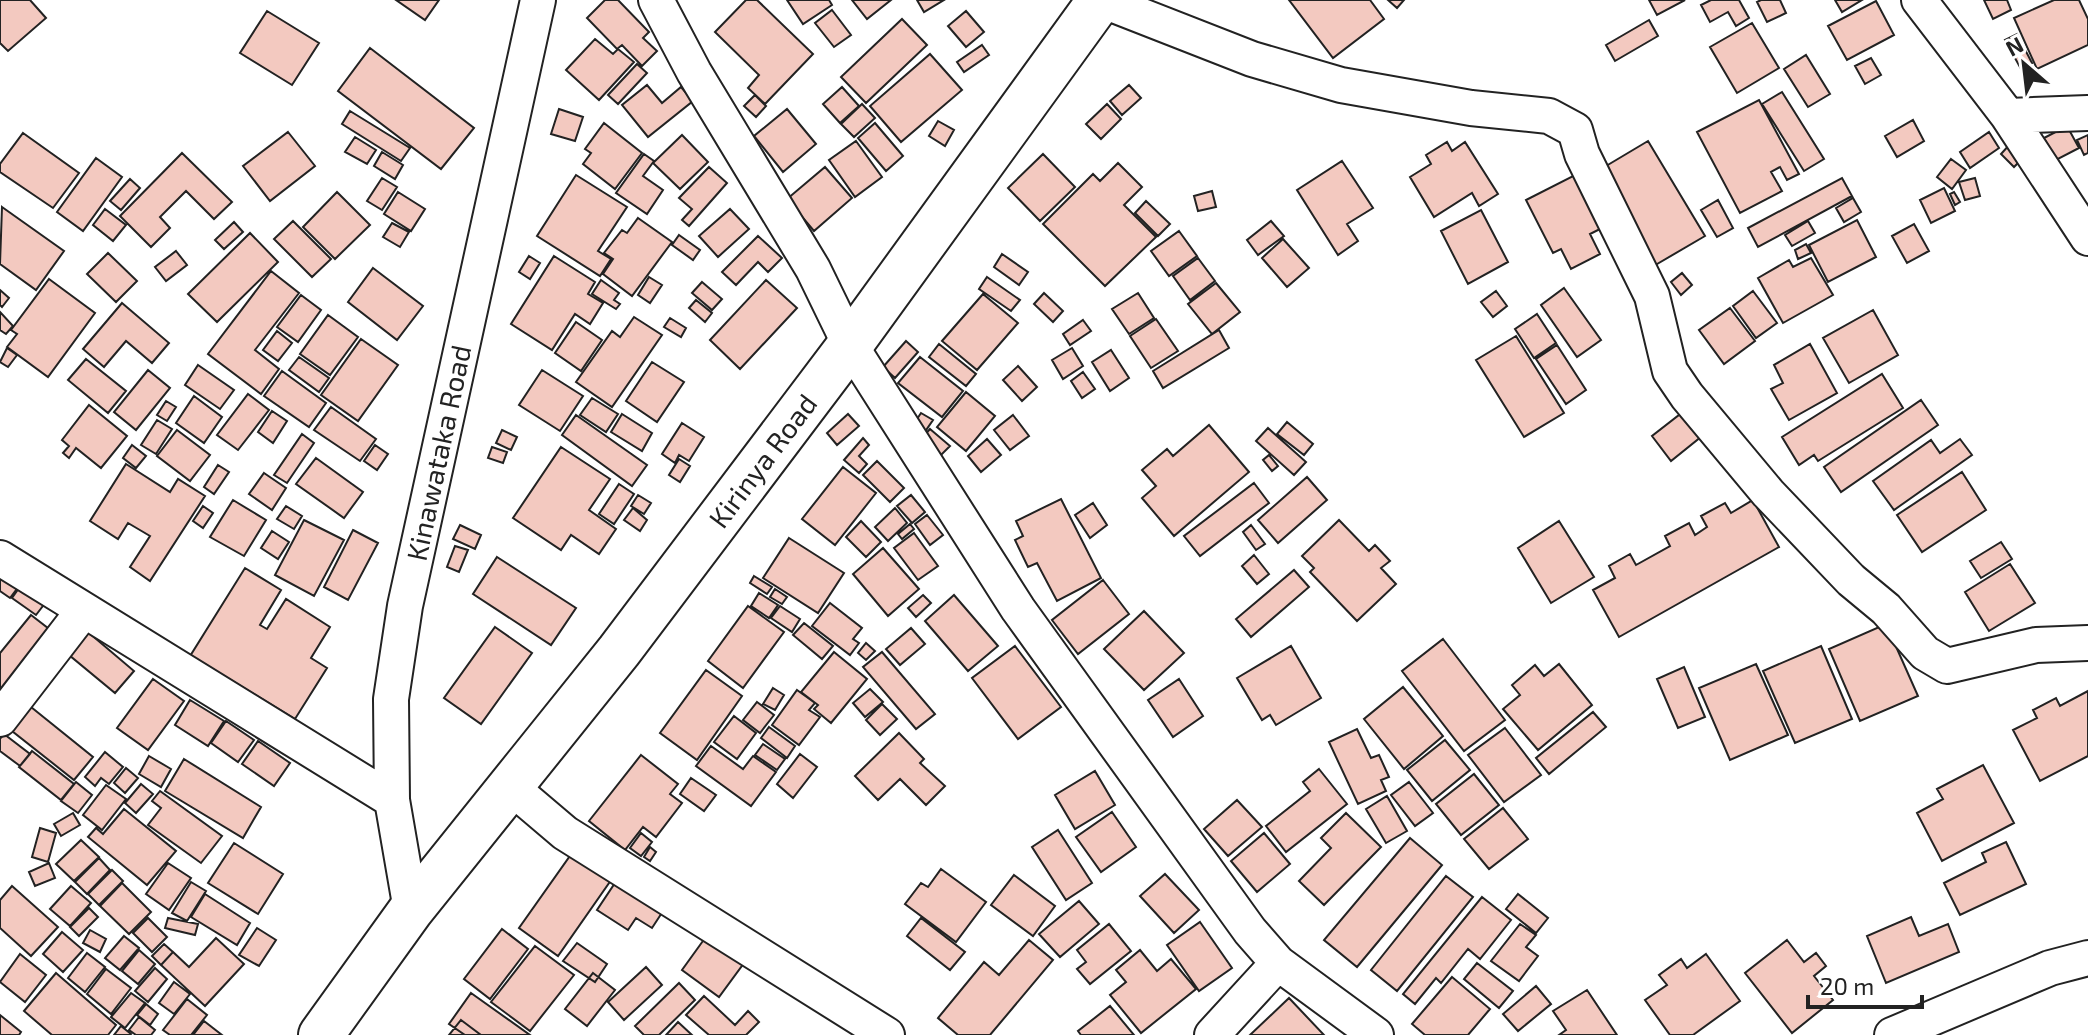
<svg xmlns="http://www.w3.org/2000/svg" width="2088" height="1035" font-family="'Exo 2',sans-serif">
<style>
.building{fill:#f3c9c0;stroke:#222;stroke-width:2}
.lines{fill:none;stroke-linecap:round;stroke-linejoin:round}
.minor-casing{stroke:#222;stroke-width:38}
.secondary-casing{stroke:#222;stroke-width:48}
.minor{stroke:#fff;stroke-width:34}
.secondary{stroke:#fff;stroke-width:44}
.labels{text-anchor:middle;stroke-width:6;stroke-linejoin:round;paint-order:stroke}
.street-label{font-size:28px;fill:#222;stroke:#fff}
</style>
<rect width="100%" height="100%" fill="#fff"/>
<path class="building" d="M0,0H30L46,18L8,51L0,43Z
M396,0H439L425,20Z
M605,0H618L649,32L643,38L657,51L642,66L622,45L617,49L587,18Z
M746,0H757L813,54L765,104L748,88L759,75L715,32Z
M787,0H829L832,5L803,24Z
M852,0H891L867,19Z
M917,0H944L924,12Z
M1289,0H1370L1384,19L1333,58Z
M1388,0H1404L1397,8Z
M1649,0H1685L1657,15Z
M1711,0H1739L1749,18L1736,26L1728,12L1710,22L1701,5Z
M1761,0H1780L1786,13L1767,22L1757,2Z
M1835,0H1862L1842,12Z
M1984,0H2007L2011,10L1993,19Z
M2054,0H2079L2088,19V45L2037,69L2014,18Z
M1876,1L1894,35L1847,60L1828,26Z
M832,10L851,35L834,47L815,23Z
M267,11L319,43L292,85L240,53Z
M966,11L984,32L966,47L948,26Z
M902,19L927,45L866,103L841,77Z
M1649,20L1658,36L1615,61L1606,45Z
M1752,23L1779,68L1737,93L1710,47Z
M2017,34L2032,63L2021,69L2005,40Z
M595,39L613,54L618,49L634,62L599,100L566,70Z
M982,45L989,55L964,72L957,62Z
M370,48L474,128L441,169L338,91Z
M930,54L962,90L901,142L870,106Z
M1806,55L1830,94L1808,107L1784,69Z
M1871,58L1881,75L1865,84L1855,66Z
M637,64L647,73L618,104L608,95Z
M647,85L662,103L681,87L693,101L648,137L622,105Z
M1129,85L1141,98L1122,115L1110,101Z
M842,87L859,106L840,123L823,104Z
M1782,92L1824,159L1804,171L1762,104Z
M755,95L766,106L756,117L744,106Z
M1759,100L1799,174L1787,180L1780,167L1771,172L1782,191L1740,213L1697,132Z
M862,104L875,118L854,137L841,124Z
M1107,104L1121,119L1101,139L1086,124Z
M559,109L583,117L575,141L551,134Z
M787,109L816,144L783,172L754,136Z
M350,111L410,148L401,161L342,124Z
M1913,120L1924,141L1897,157L1885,136Z
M938,121L954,130L945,146L929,136Z
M604,123L642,153L615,189L583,164L591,153L585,149Z
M875,123L903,156L886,171L858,138Z
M2067,126L2079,148L2056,160L2044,138Z
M288,132L315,166L270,201L243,166Z
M1989,132L1999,148L1970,168L1960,152Z
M23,133L79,173L53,208L0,172V164Z
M682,135L708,162L680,189L653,163Z
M2088,135V153L2084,155L2077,140Z
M355,137L376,150L367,164L345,152Z
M856,141L882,177L855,197L829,160Z
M1648,141L1705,236L1652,267L1596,172Z
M1447,142L1452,151L1465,142L1498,194L1479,206L1472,193L1434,217L1410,177L1431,164L1426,155Z
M2011,143L2025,156L2014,167L2001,154Z
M382,152L403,165L395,179L374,166Z
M182,153L232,202L214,219L186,191L160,217L170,228L151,247L120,216Z
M644,154L654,161L643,176L663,190L647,214L616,193Z
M1043,154L1075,187L1040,221L1008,188Z
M96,158L122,177L83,231L57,212Z
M1951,159L1966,170L1952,189L1937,177Z
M1342,161L1373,208L1347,224L1358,241L1338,255L1297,190Z
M1118,163L1142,187L1124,205L1156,237L1105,286L1043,224L1093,174L1100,181Z
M709,167L727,183L689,226L682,220L692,209L679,198Z
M825,167L852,198L814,231L787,199Z
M1577,174L1604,227L1590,234L1600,254L1571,269L1561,249L1553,253L1526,200Z
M576,175L627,207L598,251L611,259L600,276L537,236Z
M382,178L397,187L382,210L367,201Z
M1842,178L1852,196L1758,247L1748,228Z
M1975,178L1980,196L1965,200L1959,182Z
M130,179L140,188L121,210L110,201Z
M1944,188L1955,211L1931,223L1920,200Z
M1212,191L1216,207L1198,211L1194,196Z
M337,192L370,225L335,259L303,227Z
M398,192L425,209L411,231L384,214Z
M1954,192L1960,202L1955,205L1950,194Z
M1853,198L1861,212L1844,222L1836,208Z
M1718,200L1733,228L1717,237L1701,210Z
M1146,201L1170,224L1158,236L1135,213Z
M2,207L64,251L36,290L0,264Z
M105,209L126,225L113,241L93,225Z
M730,209L749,229L718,257L699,236Z
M1481,210L1508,262L1468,284L1441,231Z
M638,218L672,242L632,296L603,274L613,259L604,253L622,230L627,233Z
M1857,220L1876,257L1828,282L1809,245Z
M293,221L331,259L312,277L274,239Z
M1271,221L1284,236L1258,255L1247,240Z
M1808,221L1815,233L1792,246L1785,235Z
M234,222L243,232L224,249L215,240Z
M392,223L409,232L400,247L383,237Z
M1914,224L1929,251L1907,263L1892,236Z
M1179,231L1197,256L1169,276L1151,251Z
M250,233L278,262L217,322L188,294Z
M679,235L700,250L693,260L672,245Z
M758,236L782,258L768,272L758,262L736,285L722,272Z
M1283,239L1309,268L1287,287L1262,258Z
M1806,244L1811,253L1798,259L1795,250Z
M176,251L187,265L166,281L155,267Z
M108,253L137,281L116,302L87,274Z
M1002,254L1028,272L1019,285L994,267Z
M529,256L540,263L530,279L519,272Z
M554,256L595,282L588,294L603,303L590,324L575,314L552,350L511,324Z
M1198,258L1215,281L1190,300L1173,276Z
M1811,258L1833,295L1783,323L1758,278L1789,260L1793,267Z
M373,268L423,306L397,340L348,302Z
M271,271L299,293L255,350L279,369L261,394L208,354Z
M1682,273L1692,285L1681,295L1671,282Z
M649,277L662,285L650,303L638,295Z
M987,277L1020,300L1011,311L979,289Z
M49,279L95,313L48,377L7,347L17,334L11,330Z
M601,280L619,293L614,300L620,304L616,309L592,294Z
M766,280L797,308L740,369L710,340Z
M702,282L722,299L712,310L692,293Z
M1216,283L1240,312L1212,334L1188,304Z
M1564,288L1601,340L1577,357L1541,305Z
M0,290L9,298L2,307L0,305Z
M1496,291L1507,306L1493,317L1481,302Z
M1753,291L1777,323L1756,338L1733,306Z
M1044,293L1063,311L1053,322L1034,304Z
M1138,293L1154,318L1129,334L1112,309Z
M983,294L1018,323L977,370L942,341Z
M301,295L321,310L298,342L277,327Z
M696,300L712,313L705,322L689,308Z
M122,303L169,343L152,363L126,341L104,367L83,349Z
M1730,308L1755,341L1724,364L1699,330Z
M1873,310L1898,355L1849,383L1823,338Z
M0,312L13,326L6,334L0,330Z
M1537,314L1556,343L1534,358L1515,329Z
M328,315L358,337L330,375L300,354Z
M634,317L662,335L612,407L576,382L612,331L620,337Z
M670,318L686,328L681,337L664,327Z
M1156,319L1178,351L1151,368L1130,336Z
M1083,320L1091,331L1070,345L1063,334Z
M576,322L602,340L581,371L555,353Z
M1219,330L1229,348L1163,388L1153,371Z
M277,331L292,343L278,361L263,350Z
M1516,336L1564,413L1524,437L1476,360Z
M361,339L398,365L358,421L321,395Z
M906,341L918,352L895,378L883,367Z
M939,344L976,374L966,386L929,357Z
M1810,344L1837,393L1789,420L1771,389L1783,383L1774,365Z
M1557,345L1586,390L1566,404L1536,359Z
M7,348L17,355L8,367L0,362Z
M1072,348L1083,366L1063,379L1052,360Z
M1111,350L1129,378L1110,391L1092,362Z
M299,357L329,378L319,392L289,370Z
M920,357L963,391L942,417L898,383Z
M86,359L126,391L108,413L68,380Z
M652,362L684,382L657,422L626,401Z
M198,365L234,390L220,409L185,385Z
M1018,366L1037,387L1022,401L1003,380Z
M148,370L170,388L136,430L114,412Z
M542,370L583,396L560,431L519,405Z
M282,371L326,403L309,427L264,396Z
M1083,372L1095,389L1082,398L1071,381Z
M1882,374L1903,408L1818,461L1814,455L1799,465L1782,437Z
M966,392L995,416L966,451L937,427Z
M248,394L269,410L238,450L217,435Z
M194,396L222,417L204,443L176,423Z
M592,398L618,414L606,432L580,415Z
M1921,400L1938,425L1841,492L1824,467Z
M166,401L176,407L167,421L157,415Z
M89,405L127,436L101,468L76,448L69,458L63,453L69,446L62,440Z
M331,407L376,439L360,461L314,430Z
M1688,408L1707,432L1671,461L1652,436Z
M272,411L287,421L273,443L258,432Z
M921,413L933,420L924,433L913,425Z
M622,414L652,433L642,451L611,432Z
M848,414L859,426L837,445L827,433Z
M576,415L647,465L632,486L562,435Z
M1013,415L1029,436L1010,450L994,430Z
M157,420L172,429L156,454L141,445Z
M1287,422L1313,444L1304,455L1277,434Z
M682,423L704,437L689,461L679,455L675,463L662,454Z
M1209,425L1249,472L1174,536L1142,498L1156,486L1142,470L1167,449L1173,456Z
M1268,428L1306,462L1294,475L1256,441Z
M930,429L950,446L941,455L921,439Z
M177,430L210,455L190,481L157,456Z
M502,430L517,437L511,450L496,443Z
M302,434L314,443L287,483L274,475Z
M863,438L869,445L859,456L867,464L859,473L844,460Z
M987,439L1001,455L981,472L968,456Z
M1960,439L1972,455L1894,510L1873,481L1931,440L1940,453Z
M132,445L146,456L136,468L123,458Z
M375,445L388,454L377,470L364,461Z
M492,447L507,452L503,463L488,458Z
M561,447L610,479L589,510L616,529L599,554L571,535L561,550L513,518Z
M1269,455L1278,466L1272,471L1263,460Z
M316,458L363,492L344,518L296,484Z
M679,459L690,466L680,482L669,475Z
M877,461L904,488L890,502L863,475Z
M126,464L170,492L178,479L205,496L150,581L130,567L150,536L128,523L118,539L90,521Z
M218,465L229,472L214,494L204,487Z
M843,467L876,493L835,545L802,519Z
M1962,472L1986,510L1922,552L1897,515Z
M264,473L286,488L272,510L249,494Z
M1307,477L1327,500L1278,543L1258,520Z
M1254,483L1269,503L1200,556L1184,536Z
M619,484L634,494L614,524L599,514Z
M638,495L651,503L644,514L631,506Z
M911,495L925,512L912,523L897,506Z
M1061,499L1101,578L1057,601L1037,563L1028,567L1015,540L1023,536L1016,521Z
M233,500L266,520L244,556L210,537Z
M1753,500L1779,547L1619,637L1593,590L1615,578L1609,566L1630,554L1636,565L1670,546L1665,536L1689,523L1695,535L1707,527L1701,516L1725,503L1731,513Z
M1093,503L1107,525L1090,538L1075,515Z
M203,506L213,513L203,528L193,521Z
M286,506L302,516L294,529L277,519Z
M633,508L647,520L640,531L624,520Z
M895,508L907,523L888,541L875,527Z
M927,515L943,535L930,545L915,524Z
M304,520L344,540L314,596L275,575Z
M1339,520L1369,551L1375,545L1390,561L1381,568L1396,584L1357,621L1310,572L1314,568L1302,556Z
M861,521L881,542L866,557L846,537Z
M1559,521L1594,577L1551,603L1518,548Z
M910,524L914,529L902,539L898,534Z
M460,525L481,535L475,549L453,539Z
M1251,525L1265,544L1256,550L1243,532Z
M353,530L378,543L348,600L324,587Z
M272,531L289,542L278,559L261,548Z
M914,533L938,566L918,580L894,548Z
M789,538L844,573L818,613L763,578Z
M2001,542L2012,559L1981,578L1970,561Z
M455,546L468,550L459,572L447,567Z
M883,548L919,589L888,616L853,574Z
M1254,555L1269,574L1257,584L1242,566Z
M497,557L576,608L551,645L473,594Z
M0,561L25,578L10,598L0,591Z
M2010,564L2035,603L1989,631L1965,592Z
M245,568L281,590L260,625L267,629L286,599L330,627L311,658L327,668L295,719L229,679L226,685L187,661Z
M1294,570L1309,587L1251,637L1236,619Z
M754,576L772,587L767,594L750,583Z
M1103,580L1129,614L1078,654L1052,620Z
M24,581L49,598L36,615L12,598Z
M775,589L787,597L782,604L770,597Z
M759,593L778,605L769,618L751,606Z
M923,595L931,603L916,617L908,608Z
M954,595L998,646L968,671L925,621Z
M830,603L862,628L853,639L859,643L850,655L812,626Z
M748,606L784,632L743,688L708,661Z
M780,606L800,619L792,632L771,618Z
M1144,611L1184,653L1144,690L1104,649Z
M31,615L53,632L0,698V653Z
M804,623L833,646L822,659L793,635Z
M1886,624L1918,696L1860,721L1829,649Z
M82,627L134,671L115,693L63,650Z
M495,627L532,653L481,724L444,698Z
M911,628L925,644L900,665L886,649Z
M1443,639L1505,720L1464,751L1402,671Z
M866,643L875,651L866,660L858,653Z
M1015,646L1061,707L1018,739L972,678Z
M1291,646L1321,698L1276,725L1270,715L1262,720L1237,678Z
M1821,646L1852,719L1795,743L1763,671Z
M834,652L867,679L831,723L814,709L818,705L801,692Z
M882,652L935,714L916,729L863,667Z
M1559,664L1592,705L1538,750L1503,709L1520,695L1512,685L1535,665L1544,676Z
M1756,664L1788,735L1730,760L1699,688Z
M1684,667L1705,717L1678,728L1657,679Z
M706,670L742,696L697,760L660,733Z
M153,679L184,701L148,750L117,728Z
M1179,679L1203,716L1173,737L1148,700Z
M1403,687L1443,736L1404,769L1364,719Z
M773,688L784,695L775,710L763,704Z
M870,689L883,702L865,717L853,703Z
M797,690L815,703L809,710L820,717L799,745L772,725Z
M2088,691V756L2040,781L2013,730L2037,718L2033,710L2056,698L2060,706Z
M190,700L224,721L208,746L175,725Z
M757,702L774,715L760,733L743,720Z
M882,704L897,719L880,735L866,720Z
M31,707L93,757L74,780L12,731Z
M1593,712L1606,727L1549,774L1536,758Z
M734,716L756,733L737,759L714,742Z
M226,721L254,740L238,762L211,743Z
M769,727L795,746L787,758L761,738Z
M1505,728L1541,775L1504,802L1468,755Z
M1357,729L1371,758L1379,755L1389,777L1381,780L1386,791L1358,804L1329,742Z
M899,733L924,759L920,763L945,786L926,805L900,779L878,800L855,776Z
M4,734L30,754L20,766L0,751V739Z
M1445,740L1470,770L1432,801L1407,770Z
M258,741L290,763L274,786L242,764Z
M763,744L785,759L777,770L755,755Z
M711,746L743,769L753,756L776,772L751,806L696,766Z
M32,751L74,784L61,800L19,767Z
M105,752L123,767L109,784L101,778L95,786L85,777Z
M800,754L817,767L793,798L777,784Z
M641,755L678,784L670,794L682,803L656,837L643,827L625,850L589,821Z
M149,756L171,769L161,787L139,774Z
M184,759L261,807L243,838L165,791Z
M1983,765L2014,823L1942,861L1917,813L1943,799L1937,789Z
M126,768L138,778L125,793L114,783Z
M1319,769L1347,804L1286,852L1266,826L1310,791L1303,782Z
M1095,771L1115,805L1075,829L1055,795Z
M1474,774L1499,805L1461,835L1436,804Z
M691,778L716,795L704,811L680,794Z
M76,782L92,795L78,813L61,801Z
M1409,782L1433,813L1415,826L1391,795Z
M141,784L153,794L136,813L125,803Z
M106,785L126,799L102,830L83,815Z
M160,791L222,836L201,863L148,825L161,808L152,801Z
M1387,796L1407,831L1386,843L1366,809Z
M1237,800L1262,827L1228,856L1204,829Z
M1503,808L1528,839L1489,869L1464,839Z
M124,809L176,851L147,885L88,837L96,828L103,834Z
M1112,812L1136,847L1101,872L1076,837Z
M73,813L80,825L61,836L54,824Z
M1346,813L1381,847L1324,905L1299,881L1331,848L1321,838Z
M40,828L56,833L48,862L32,857Z
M1058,830L1092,883L1066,900L1032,847Z
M641,833L652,842L641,856L630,848Z
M1264,833L1290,864L1257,892L1231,861Z
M1410,838L1442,865L1357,967L1324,940Z
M81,840L99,857L74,881L56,864Z
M2006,842L2026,884L1960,915L1944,883L1986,862L1982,853Z
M234,843L283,874L258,914L208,883Z
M577,846L616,873L558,956L519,928Z
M650,847L656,852L650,861L644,857Z
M99,858L110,870L87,894L75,882Z
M49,863L55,878L35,886L29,872Z
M168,863L191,878L169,910L146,894Z
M941,869L986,902L956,942L905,904L921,883L928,887Z
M112,870L123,881L99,905L88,894Z
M621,874L667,905L652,928L636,918L628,930L597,910Z
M1165,874L1199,910L1174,933L1140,896Z
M1014,875L1055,906L1033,936L991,905Z
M1446,876L1473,897L1397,991L1371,970Z
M191,882L206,891L187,921L172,913Z
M122,883L151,912L129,934L100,906Z
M12,886L58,927L31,956L0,928V900Z
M71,886L91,903L70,926L50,909Z
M205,894L250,923L237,945L191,917Z
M1518,894L1548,918L1536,933L1506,909Z
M1482,897L1511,920L1480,959L1468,949L1441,983L1436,978L1415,1004L1403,994Z
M1079,901L1099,924L1060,957L1039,934Z
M89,908L98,917L79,936L70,927Z
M1911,917L1919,936L1948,924L1959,952L1886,983L1867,936Z
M148,918L167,937L152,952L133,933Z
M168,918L198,924L195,935L165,928Z
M921,918L965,952L950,970L907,936Z
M1200,922L1232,968L1199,991L1167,945Z
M1109,924L1131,951L1090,984L1077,969L1086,962L1077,950Z
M1520,924L1536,935L1526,947L1538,956L1519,981L1491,961Z
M713,927L744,963L719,997L682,970Z
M257,928L276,940L259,966L239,955Z
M502,929L528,949L490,999L464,979Z
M90,930L106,939L100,952L83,943Z
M62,932L83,950L63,972L43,954Z
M124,936L139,948L120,970L105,958Z
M216,938L244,964L205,1006L161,965L173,952L189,967Z
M1029,940L1053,960L990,1035H958L938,1018L984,962L999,975Z
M1787,940L1804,962L1816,953L1826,966L1814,976L1833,1000L1792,1033L1745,973Z
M577,943L607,964L595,982L563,961Z
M164,944L173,952L161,965L152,956Z
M535,946L574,975L530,1031L491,1002Z
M139,950L155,964L138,984L122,971Z
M1140,950L1157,971L1171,959L1196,989L1141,1033L1110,995L1126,982L1116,970Z
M87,953L105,967L85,992L68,978Z
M20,954L46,975L25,1002L0,982Z
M1706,954L1740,1001L1693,1035H1670L1645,1000L1667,985L1659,975L1681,959L1687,968Z
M1477,963L1513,991L1499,1008L1464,979Z
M646,967L662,985L624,1020L608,1002Z
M155,968L167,979L148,1002L135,991Z
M106,969L131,988L111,1014L87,994Z
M56,973L116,1025L108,1035H52L24,1011Z
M593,973L615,990L587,1026L565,1009Z
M1452,977L1490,1009L1468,1035H1425L1412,1024Z
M174,982L190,994L174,1014L159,1003Z
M679,983L695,1000L659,1035H644L635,1026Z
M1536,986L1551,1004L1518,1031L1503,1014Z
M1587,990L1617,1035H1559L1566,1030L1553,1011Z
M131,993L145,1003L125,1028L111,1017Z
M471,993L530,1035H465L449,1024Z
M704,996L735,1025L748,1011L759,1022L746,1035H709L686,1015Z
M1289,998L1324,1035H1250Z
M187,999L207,1015L191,1035H170L163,1030Z
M146,1004L158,1014L150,1025L137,1015Z
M1110,1006L1134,1035H1081L1078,1031Z
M0,1015L21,1032L19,1035H0Z
M139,1017L155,1030L151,1035H136L129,1030Z
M461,1020L481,1035H449Z
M204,1021L222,1035H193Z
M678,1022L692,1035H666Z
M121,1026L131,1034L130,1035H114Z"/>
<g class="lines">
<g class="minor-casing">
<path id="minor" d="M656,0L694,72L813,269L850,345L1018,609L1250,931L1278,963L1376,1035
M1101,0L1252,59L1341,85L1471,108L1549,116L1575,130L1582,154L1652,296L1670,371L1687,396L1768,493L1851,580L1886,609L1925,653L1947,666L2036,645L2088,643
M1919,0L2008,116L2088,238
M2008,116L2088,113
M0,558L392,800
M0,719L84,610
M512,788L565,833L887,1035
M411,910L392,800L391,699L405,606L538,0
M1212,1035L1278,963
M1892,1035L2050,968L2088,958"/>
</g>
<g class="secondary-casing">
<path id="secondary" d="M321,1035L411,910L619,651L850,345L1100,0"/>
</g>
<use href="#minor" class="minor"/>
<use href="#secondary" class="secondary"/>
</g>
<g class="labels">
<g class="street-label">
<text transform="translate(439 453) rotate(-78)" y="10">Kinawataka Road</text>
<text transform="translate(763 461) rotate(-53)" y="10">Kirinya Road</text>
</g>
</g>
<g transform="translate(2024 64) rotate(332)" stroke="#ffffff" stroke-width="6" paint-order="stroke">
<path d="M0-6L14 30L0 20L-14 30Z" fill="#222222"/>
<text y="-12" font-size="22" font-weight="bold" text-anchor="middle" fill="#222222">N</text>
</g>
<path d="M1808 995v12h114v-12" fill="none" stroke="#222222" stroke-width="4"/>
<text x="1820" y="995" font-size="24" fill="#222222" stroke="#ffffff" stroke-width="6" paint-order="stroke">20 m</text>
</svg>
